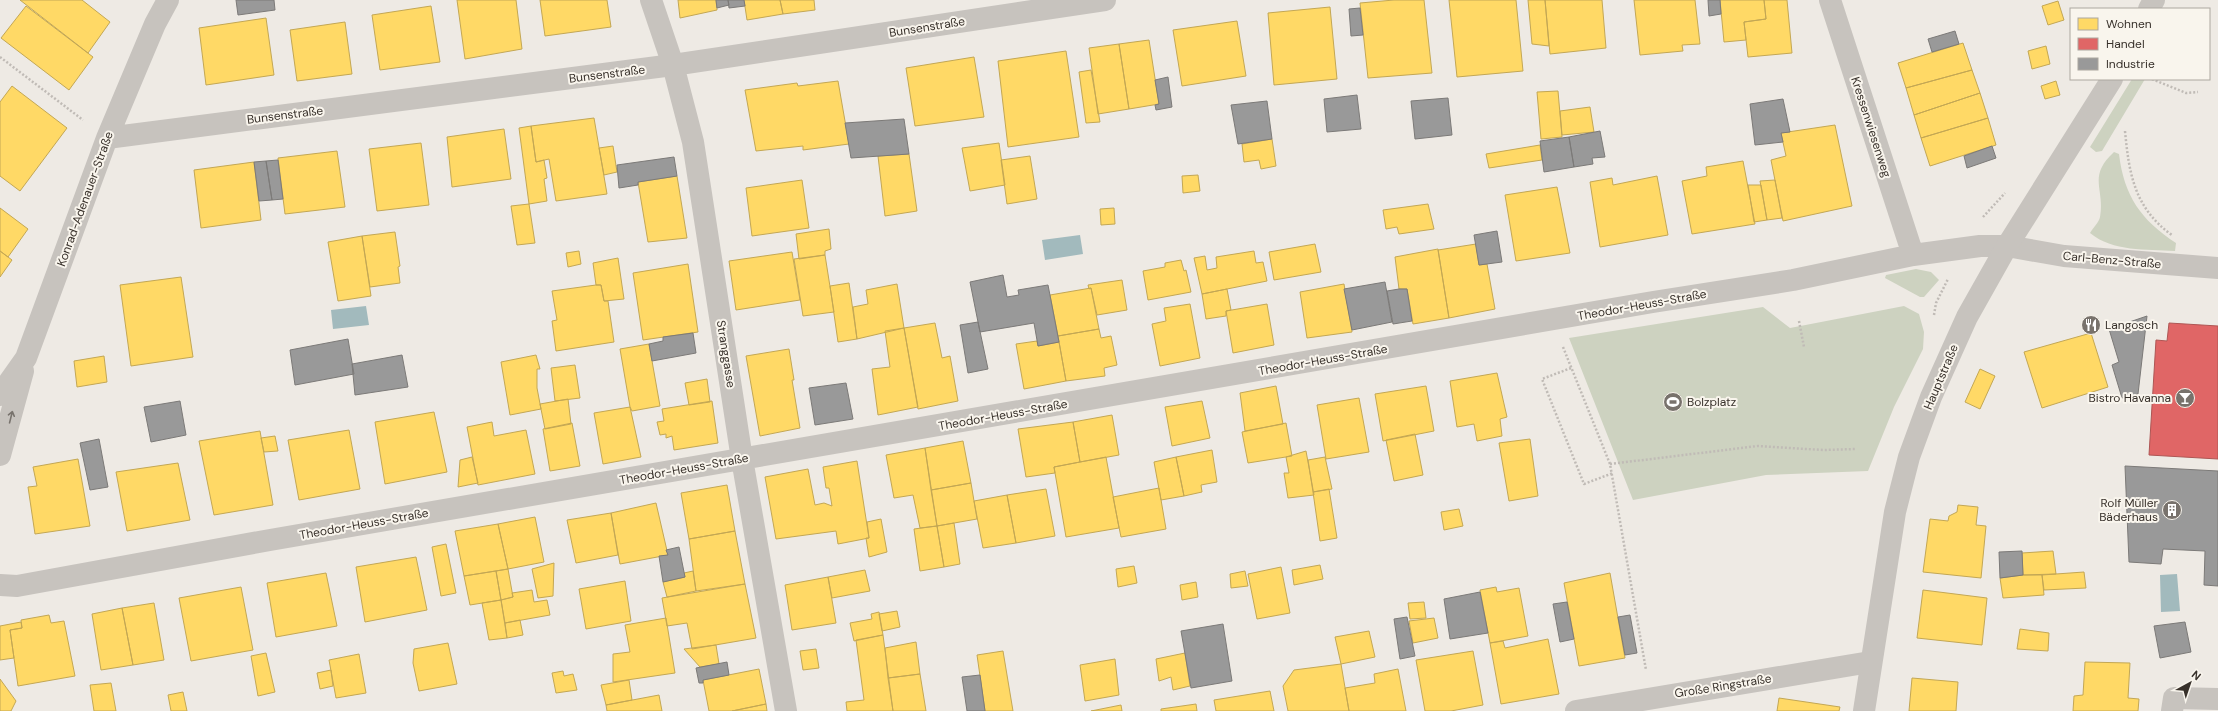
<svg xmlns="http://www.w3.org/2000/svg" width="2218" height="711" font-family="'DM Sans',sans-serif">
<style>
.green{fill:#cdd2c0}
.water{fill:#a2babd}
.homes{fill:#ffd966;stroke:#c3a754}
.shops{fill:#e06666;stroke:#ae5654}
.industry{fill:#999;stroke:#7c7a78}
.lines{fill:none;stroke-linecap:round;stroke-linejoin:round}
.path{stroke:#c0bbb6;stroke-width:2.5;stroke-dasharray:2 2;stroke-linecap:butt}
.minor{stroke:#c7c3be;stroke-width:22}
.tertiary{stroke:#c7c3be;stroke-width:22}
.oneway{stroke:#78736d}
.labels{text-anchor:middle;stroke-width:4;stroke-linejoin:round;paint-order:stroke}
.street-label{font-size:12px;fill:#38312b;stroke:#f9f5ed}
.poi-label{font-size:12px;fill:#38312b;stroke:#f9f5ed;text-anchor:start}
</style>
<rect width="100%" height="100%" fill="#eeeae4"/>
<path class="green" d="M2132,79H2145L2102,151L2096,152L2090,147Z
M2114,152L2119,154C2124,196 2141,220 2176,243L2175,251C2146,249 2113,252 2090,233C2093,228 2099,222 2100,217C2105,188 2087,177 2114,152Z
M1916,269L1931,272L1939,280L1924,297H1920L1885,278L1886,275Z
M1904,306L1919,314L1924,332L1923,349L1894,407L1868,471L1766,475L1633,500L1569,338L1763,307L1790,328Z"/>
<path class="water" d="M1080,235L1083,254L1045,260L1042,240Z
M366,306L369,325L333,329L331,310Z
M2177,574L2180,611L2161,612L2160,575Z"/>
<path class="homes" d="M20,0H82L110,22L88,53Z
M457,0H516L522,49L465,59Z
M540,0H607L611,27L545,36Z
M678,0H716L717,10L680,18Z
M744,0H780L783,14L747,20Z
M780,0H814L815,10L783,14Z
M1394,0H1424L1432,73L1368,78L1360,3Z
M1449,0H1516L1523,71L1457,77Z
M1528,0H1545L1549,46L1532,44Z
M1545,0H1602L1606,48L1550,54Z
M1634,0H1695L1700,44L1682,45L1683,51L1640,55Z
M1720,0H1764L1766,19L1744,22L1746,40L1724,42Z
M1764,0H1787L1792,53L1748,57L1744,22L1766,19Z
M2058,1L2064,20L2048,25L2042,6Z
M26,6L93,57L69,90L1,38Z
M431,6L440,62L380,70L372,15Z
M1330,7L1337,79L1274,85L1268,13Z
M266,18L274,75L206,85L199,28Z
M1237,21L1246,76L1182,86L1173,30Z
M345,22L352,74L297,81L290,30Z
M1149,40L1159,104L1129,109L1119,44Z
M1963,43L1972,70L1906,88L1898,63Z
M1119,44L1129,109L1098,114L1089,48Z
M2046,46L2050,64L2032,69L2028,51Z
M1066,51L1079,137L1008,147L998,61Z
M974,57L984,117L915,126L906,68Z
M1091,70L1100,122L1086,123L1079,72Z
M1972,70L1980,93L1914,115L1906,88Z
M838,81L849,144L803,150V146L756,151L745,90L797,83L798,86Z
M2056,81L2060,95L2045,99L2041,86Z
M12,86L67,128L20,191L0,176V102Z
M1558,91L1562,137L1541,139L1537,92Z
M1980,93L1988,118L1921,138L1914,115Z
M1590,107L1594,132L1562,135L1560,111Z
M594,118L607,194L556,201L549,159L536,162L531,126Z
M1988,118L1996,145L1930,166L1921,138Z
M1835,125L1852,206L1783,221L1771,160L1786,156L1781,133Z
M531,126L536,162L544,160L547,178L544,179L547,201L529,204L519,128Z
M504,129L511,179L452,187L447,137Z
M1272,139L1276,166L1261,169L1259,160L1244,162L1242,144Z
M421,143L429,205L377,211L369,149Z
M999,143L1005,185L970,191L962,148Z
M1540,145L1542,160L1489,168L1486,154Z
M613,146L617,172L604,175L599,148Z
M337,151L345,207L285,214L278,158Z
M909,154L917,211L885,216L878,156Z
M1030,156L1037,199L1007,204L1001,160Z
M1743,161L1755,224L1692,234L1682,181L1707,176L1706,167Z
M254,162L261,220L201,228L194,170Z
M1198,175L1200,191L1183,193L1182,176Z
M677,176L687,238L648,242L638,182Z
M1657,176L1668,235L1600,247L1590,182L1612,178L1613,185Z
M802,180L809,228L752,236L746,188Z
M1775,180L1782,218L1767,220L1760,181Z
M1748,185H1761L1767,220L1754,222Z
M1557,187L1570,253L1516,261L1505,195Z
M529,204L535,243L517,245L511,206Z
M1428,204L1434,229L1399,234L1397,227L1386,229L1383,210Z
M0,208L28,229L8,257L0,251Z
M1114,208L1115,224L1101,225L1100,209Z
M829,229L831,249L825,251V255L799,259L796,234Z
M395,232L400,266L398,267L400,283L370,287L362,236Z
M362,236L371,296L338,301L328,242Z
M1315,244L1321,272L1274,280L1269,252Z
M1476,244L1479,265L1487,264L1495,309L1449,318L1438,250Z
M1438,249L1449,318L1413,324L1407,289H1399L1395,257Z
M0,251L12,260L0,277Z
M579,251L581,264L568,267L566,253Z
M1254,251L1256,263L1263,262L1267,281L1202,294L1194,258L1205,256L1207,270L1217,268L1216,257Z
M792,252L800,300L736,310L729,261Z
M825,255L834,312L803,316L794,259Z
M618,258L624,299L604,301L601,285H596L593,263Z
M1181,260L1184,271L1186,270L1191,292L1148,300L1143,271L1165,267V263Z
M688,264L698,332L643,340L633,273Z
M181,277L193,357L131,366L120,285Z
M1122,280L1127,310L1097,315L1091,288L1089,289L1088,285Z
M849,283L857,339L838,342L830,286Z
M897,284L904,328L857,339L853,307L868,304L866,290Z
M1344,284L1352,332L1307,338L1300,292Z
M596,285H601L604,301H608L614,342L556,351L552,321L557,320L552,291Z
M1091,288L1099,329L1058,336L1050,295Z
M1227,289L1231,310L1226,311V316L1206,319L1202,294Z
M1190,304L1200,358L1160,366L1152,324L1166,321L1164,308Z
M1267,304L1274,345L1233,353L1226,311Z
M935,323L942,358L950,356L958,401L918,409L904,328Z
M904,328L918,407L878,415L872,369L890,367L885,331Z
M1099,329L1101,338L1111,336L1117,365L1104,368L1105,376L1066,381L1058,336Z
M2091,333L2108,387L2042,408L2024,352Z
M1037,341L1038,346L1059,342L1066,381L1024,389L1016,344Z
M649,344L660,406L632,411L630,407L620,349Z
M789,349L794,380H792L800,428L760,436L746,356Z
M536,355L540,369H537V388L541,409L510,415L501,362Z
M104,356L107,382L77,387L74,361Z
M575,365L580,398L555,401L551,368Z
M1980,369L1995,376L1980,409L1965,402Z
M1497,373L1507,417L1500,419L1502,436L1477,441L1474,424L1457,427L1450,381Z
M707,379L710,402L689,405L685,383Z
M1276,386L1283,424L1245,431L1240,393Z
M1426,386L1434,431L1383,441L1375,394Z
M1359,398L1369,452L1326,459L1317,405Z
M568,399L571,424L545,429L540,404Z
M712,401L718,443L674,450L672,436L666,438V434L660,435L657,422L664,421L662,409Z
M1202,401L1210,438L1172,446L1165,407Z
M630,407L641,457L603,464L594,413Z
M434,412L447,472L385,484L375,422Z
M1112,415L1119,455L1080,462L1073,422Z
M492,422L494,436L526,430L535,474L478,485L467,427Z
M1073,422L1080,462L1054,467L1055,473L1026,477L1018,429Z
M572,423L580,466L550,471L543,429Z
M1286,423L1292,456L1248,463L1242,432Z
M349,430L360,489L299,500L288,440Z
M260,431L273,505L214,515L199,441Z
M1415,434L1423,475L1394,481L1386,440Z
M275,436L278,451L264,452L261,438Z
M1530,439L1538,496L1509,501L1499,443Z
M963,441L971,483L931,490L925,448Z
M925,448L937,526L920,528L913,495L894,498L886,455Z
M1212,450L1217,482L1201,485L1202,492L1184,496L1176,457Z
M1306,451L1314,495L1288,498L1284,473H1289L1286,457Z
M472,457L478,483L458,487L460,460Z
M1106,457L1119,528L1066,537L1054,467Z
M1176,457L1184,496L1161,500L1154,462Z
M1325,457L1332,489L1313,492L1308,460Z
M78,459L90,526L35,534L28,487L37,486L33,467Z
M857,461L869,538L838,544L836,531L776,539L765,477L808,469L815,505L824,503L832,506L829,488H826L823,467Z
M178,463L190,520L127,531L116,472Z
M971,483L977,519L937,526L931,490Z
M727,485L735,531L689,539L681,493Z
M1159,488L1166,529L1121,537L1113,497Z
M1046,489L1055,536L1016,543L1007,495Z
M1329,489L1337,538L1320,541L1313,492Z
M1007,495L1016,543L983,548L974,501Z
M656,503L668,555L620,564L611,513Z
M1958,505L1978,507L1976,525L1986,526L1981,578L1923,572L1930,519L1948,521L1949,516L1957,512Z
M1459,509L1463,526L1444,530L1441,512Z
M611,513L618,555L576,563L567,520Z
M535,517L544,562L508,569L498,524Z
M881,519L887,552L869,557L866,538H869L867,522Z
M954,523L960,564L944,567L937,526Z
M498,524L508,569L464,576L455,531Z
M937,526L944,567L920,571L914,529Z
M735,531L745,584L696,591L689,539Z
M446,544L456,593L441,596L432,547Z
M2053,551L2056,574L2023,575L2022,553Z
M416,557L427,610L365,622L356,567Z
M554,563L553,596L538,598L532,569Z
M1320,565L1323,579L1294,585L1292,570Z
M1134,566L1137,583L1118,587L1116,569Z
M1281,567L1290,613L1257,619L1248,574Z
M508,569L513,597L501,600L496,571Z
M865,570L870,591L832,598L828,577Z
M496,571L501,600L470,605L464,576Z
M693,571L696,591L667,597L663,582L685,577L684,573Z
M1245,571L1248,586L1231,588L1230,574Z
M2084,572L2086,588L2044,590L2042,575Z
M326,573L337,626L276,637L267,583Z
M1610,573L1625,658L1579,666L1564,583Z
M2023,575H2042L2044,595L2003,598L2000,578Z
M828,577L836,623L792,630L785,585Z
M625,581L631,621L586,629L579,589Z
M1196,582L1198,597L1182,600L1180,585Z
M745,584L756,638L692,649L687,623L667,626L662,598Z
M241,587L253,650L191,661L179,598Z
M1496,587L1497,592L1519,588L1528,636L1490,643L1480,590Z
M532,590L534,602L547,600L550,615L505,623L501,600L513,597L512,593Z
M1923,590L1987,598L1982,645L1917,638Z
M501,600L507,638L489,640L482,603Z
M1424,602L1426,618L1410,619L1408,603Z
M154,603L164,660L133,665L122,608Z
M122,608L133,665L101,670L92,614Z
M897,611L900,627L882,631L879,614Z
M879,612L883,635L854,641L850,623L872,619L871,614Z
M49,615L51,623L64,621L75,676L18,686L10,630L22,628L21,620Z
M666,618L675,673L613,682V654L630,652L625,625Z
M1434,618L1438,638L1413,643L1409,621Z
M520,620L523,635L507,638L505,623Z
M21,622L22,628L10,630L14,658L0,660V626Z
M2020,629L2049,633L2048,651L2017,649Z
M1369,631L1375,657L1341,664L1335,637Z
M883,635L893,711H847L846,702L864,700L856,640Z
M1548,639L1559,694L1501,704L1490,643L1503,641L1505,648Z
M916,642L920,674L888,678L885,648Z
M448,643L457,684L419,691L413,663L414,649Z
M716,645L719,664L700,667L684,649Z
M816,649L819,668L803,670L800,651Z
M1003,651L1013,711H985L977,655Z
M1473,651L1483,705L1451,711H1425L1416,660Z
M266,653L275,692L258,696L251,656Z
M1185,653L1190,686L1173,690L1171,677L1159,681L1156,659Z
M359,654L366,693L336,698L329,660Z
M1115,659L1119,695L1085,701L1080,665Z
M2085,662L2130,663L2128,698L2139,699L2138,711H2073L2074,696L2083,695Z
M1341,664L1349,711H1288L1283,686L1294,670Z
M759,669L766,704L732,711H709L703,680Z
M1398,669L1406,711H1349L1345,688L1375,683L1374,674Z
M331,670L333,686L320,689L317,673Z
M563,671L564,676L573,674L577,690L556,693L552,673Z
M920,674L926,711H893L888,678Z
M1912,678L1958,682L1956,711H1909Z
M0,679L16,701L11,711H0Z
M629,680L632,700L606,705L601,685Z
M111,683L116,711H94L90,685Z
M1270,691L1274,711H1216L1214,700Z
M183,692L187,711H171L168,695Z
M659,695L662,711H607L606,705Z
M1779,698L1840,707L1839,711H1777Z
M766,704L767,711H732Z
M1196,704L1197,711H1161V709Z
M1121,705L1122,711H1091Z"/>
<path class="shops" d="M2169,323L2218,326V459L2149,455L2156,340L2167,341Z"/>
<path class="industry" d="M236,0H274L275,10L238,15Z
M716,0H728L729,5L717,8Z
M728,0H744L745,6L729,8Z
M1708,0H1720L1721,14L1709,16Z
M1360,8L1363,35L1351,36L1349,9Z
M1955,31L1959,44L1932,52L1928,39Z
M1168,77L1172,107L1156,110L1155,105L1159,104L1155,80Z
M1357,95L1361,129L1327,132L1324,99Z
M1448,98L1452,135L1415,139L1411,101Z
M1783,99L1790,132L1781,133L1783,142L1755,145L1750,104Z
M1267,101L1272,139L1238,144L1231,105Z
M904,119L909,154L851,158L845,123Z
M1600,131L1605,157L1592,158L1593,164L1574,167L1569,137Z
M1569,137L1574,167L1544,172L1540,141Z
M1992,146L1996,158L1967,168L1964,156Z
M674,157L677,176L638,182V185L619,188L617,165Z
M278,160L283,199L272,200L266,161Z
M266,161L272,200L259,201L254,162Z
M1497,231L1502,262L1479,265L1474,235Z
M1003,275L1007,297L1019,295L1018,290L1048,285L1059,342L1038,346L1034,323L980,332L970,282Z
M1385,282L1392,322L1352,330L1344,289Z
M1399,289H1407L1412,321L1393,324L1387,291Z
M2147,316L2138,394L2122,398L2112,365L2119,362L2109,329Z
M978,322L988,369L968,373L960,325Z
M693,333L696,353L652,361L649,344L663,341V337Z
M348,339L354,374L295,385L290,350Z
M402,355L408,387L355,395L352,364Z
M846,383L853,419L815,425L809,388Z
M180,401L186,435L151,442L144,407Z
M99,439L108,487L90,490L80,443Z
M2125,466L2218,471V586L2204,585L2205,551L2163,549L2161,564L2129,562Z
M679,547L685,577L663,582L659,556L668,555L666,550Z
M2022,551L2023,575L2000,578L1999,552Z
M1480,592L1488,633L1450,639L1444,599Z
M1567,602L1574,639L1560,642L1553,604Z
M1630,615L1637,653L1625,655L1618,617Z
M1407,617L1415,656L1400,659L1394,619Z
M2185,622L2191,652L2160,658L2154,626Z
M1223,624L1232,681L1191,688L1181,631Z
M727,662L729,675L703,680V683H699L696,668Z
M980,675L985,711H967L962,677Z"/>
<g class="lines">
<path class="path" d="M0,57L83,120
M2152,79L2186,93L2198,92
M2125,131C2129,173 2134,208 2172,235
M1983,217L2005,193
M1934,315L1936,303L1948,279
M1799,321L1804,347
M1563,347L1610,464L1646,670
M1571,368L1542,379L1584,484L1613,473
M1610,464L1758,446L1823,450L1856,449"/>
<path class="minor" d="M651,0L673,65L693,142L742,459L786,711
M1830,0L1913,255
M107,138L673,65L1105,0
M0,395L26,358L107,138L155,24L168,0
M0,455L23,371
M0,585L17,586L270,540L1653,302L1793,280L1913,255L1980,246H2007L2064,256L2218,268
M1576,711L1870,662
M2172,711L2174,698L2218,699"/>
<path class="tertiary" d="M2149,9L2154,0
M1864,711L1895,512L1909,457L1931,397L1967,317L2007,246L2112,79"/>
</g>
<defs><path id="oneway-shaft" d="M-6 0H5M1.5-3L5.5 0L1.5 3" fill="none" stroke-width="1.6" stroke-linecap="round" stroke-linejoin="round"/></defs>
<use class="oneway" href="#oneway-shaft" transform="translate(11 417) rotate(-76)"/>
<defs>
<g id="restaurant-disc" transform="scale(1)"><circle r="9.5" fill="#78726c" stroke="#f9f5ed"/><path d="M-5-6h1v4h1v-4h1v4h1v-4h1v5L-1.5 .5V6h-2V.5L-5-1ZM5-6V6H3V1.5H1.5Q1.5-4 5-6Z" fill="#fff"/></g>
<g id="bar-disc" transform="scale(1)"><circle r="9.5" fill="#78726c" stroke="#f9f5ed"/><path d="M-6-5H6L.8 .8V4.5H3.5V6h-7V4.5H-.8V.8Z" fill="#fff"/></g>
<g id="stadium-disc" transform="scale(1)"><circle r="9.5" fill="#78726c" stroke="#f9f5ed"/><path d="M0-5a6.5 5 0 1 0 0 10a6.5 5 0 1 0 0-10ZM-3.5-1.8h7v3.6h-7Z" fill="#fff"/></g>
<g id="building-disc" transform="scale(1)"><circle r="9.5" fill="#78726c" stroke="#f9f5ed"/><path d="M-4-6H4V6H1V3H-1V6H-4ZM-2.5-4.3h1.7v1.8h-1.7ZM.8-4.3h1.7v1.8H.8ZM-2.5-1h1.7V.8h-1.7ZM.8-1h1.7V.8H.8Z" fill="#fff"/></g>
</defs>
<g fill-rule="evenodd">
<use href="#restaurant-disc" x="2091" y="325"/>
<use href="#bar-disc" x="2185" y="398"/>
<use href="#stadium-disc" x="1673" y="402"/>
<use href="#building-disc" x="2172" y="510"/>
</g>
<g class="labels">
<g class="street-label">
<text transform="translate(927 27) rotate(-9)" y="4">Bunsenstraße</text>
<text transform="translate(607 74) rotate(-7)" y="4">Bunsenstraße</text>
<text transform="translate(285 115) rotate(-7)" y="4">Bunsenstraße</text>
<text transform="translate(1871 127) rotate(72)" y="4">Kressenwiesenweg</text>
<text transform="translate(85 199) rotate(-70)" y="4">Konrad-Adenauer-Straße</text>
<text transform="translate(2112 260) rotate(5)" y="4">Carl-Benz-Straße</text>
<text transform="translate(1642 305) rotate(-10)" y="4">Theodor-Heuss-Straße</text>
<text transform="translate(726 354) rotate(81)" y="4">Stranggasse</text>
<text transform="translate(1323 360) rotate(-10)" y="4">Theodor-Heuss-Straße</text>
<text transform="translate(1941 377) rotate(-67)" y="4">Hauptstraße</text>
<text transform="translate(1003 415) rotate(-10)" y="4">Theodor-Heuss-Straße</text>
<text transform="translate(684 469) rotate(-10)" y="4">Theodor-Heuss-Straße</text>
<text transform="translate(364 524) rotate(-10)" y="4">Theodor-Heuss-Straße</text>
<text transform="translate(1723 686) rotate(-9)" y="4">Große Ringstraße</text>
</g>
<g class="poi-label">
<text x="2105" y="329">Langosch</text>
<text x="2171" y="402" text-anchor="end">Bistro Havanna</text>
<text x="1687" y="406">Bolzplatz</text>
<text x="2158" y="507" text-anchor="end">Rolf Müller<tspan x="2158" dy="14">Bäderhaus</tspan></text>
</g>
</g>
<rect x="2070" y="8" width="140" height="72" fill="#f9f5ed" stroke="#aca79f"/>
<rect x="2078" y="18" width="20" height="12" fill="#ffd966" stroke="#aca79f"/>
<text x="2106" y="28" font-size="12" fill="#38312b">Wohnen</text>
<rect x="2078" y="38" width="20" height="12" fill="#e06666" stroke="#aca79f"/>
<text x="2106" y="48" font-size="12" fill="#38312b">Handel</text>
<rect x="2078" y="58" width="20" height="12" fill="#999999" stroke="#aca79f"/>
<text x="2106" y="68" font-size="12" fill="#38312b">Industrie</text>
<g transform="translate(2190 683) rotate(40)" stroke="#f9f5ed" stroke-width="3" paint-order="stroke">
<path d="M0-3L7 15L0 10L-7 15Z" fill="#38312b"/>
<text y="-6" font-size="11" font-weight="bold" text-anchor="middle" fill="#38312b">N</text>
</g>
</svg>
